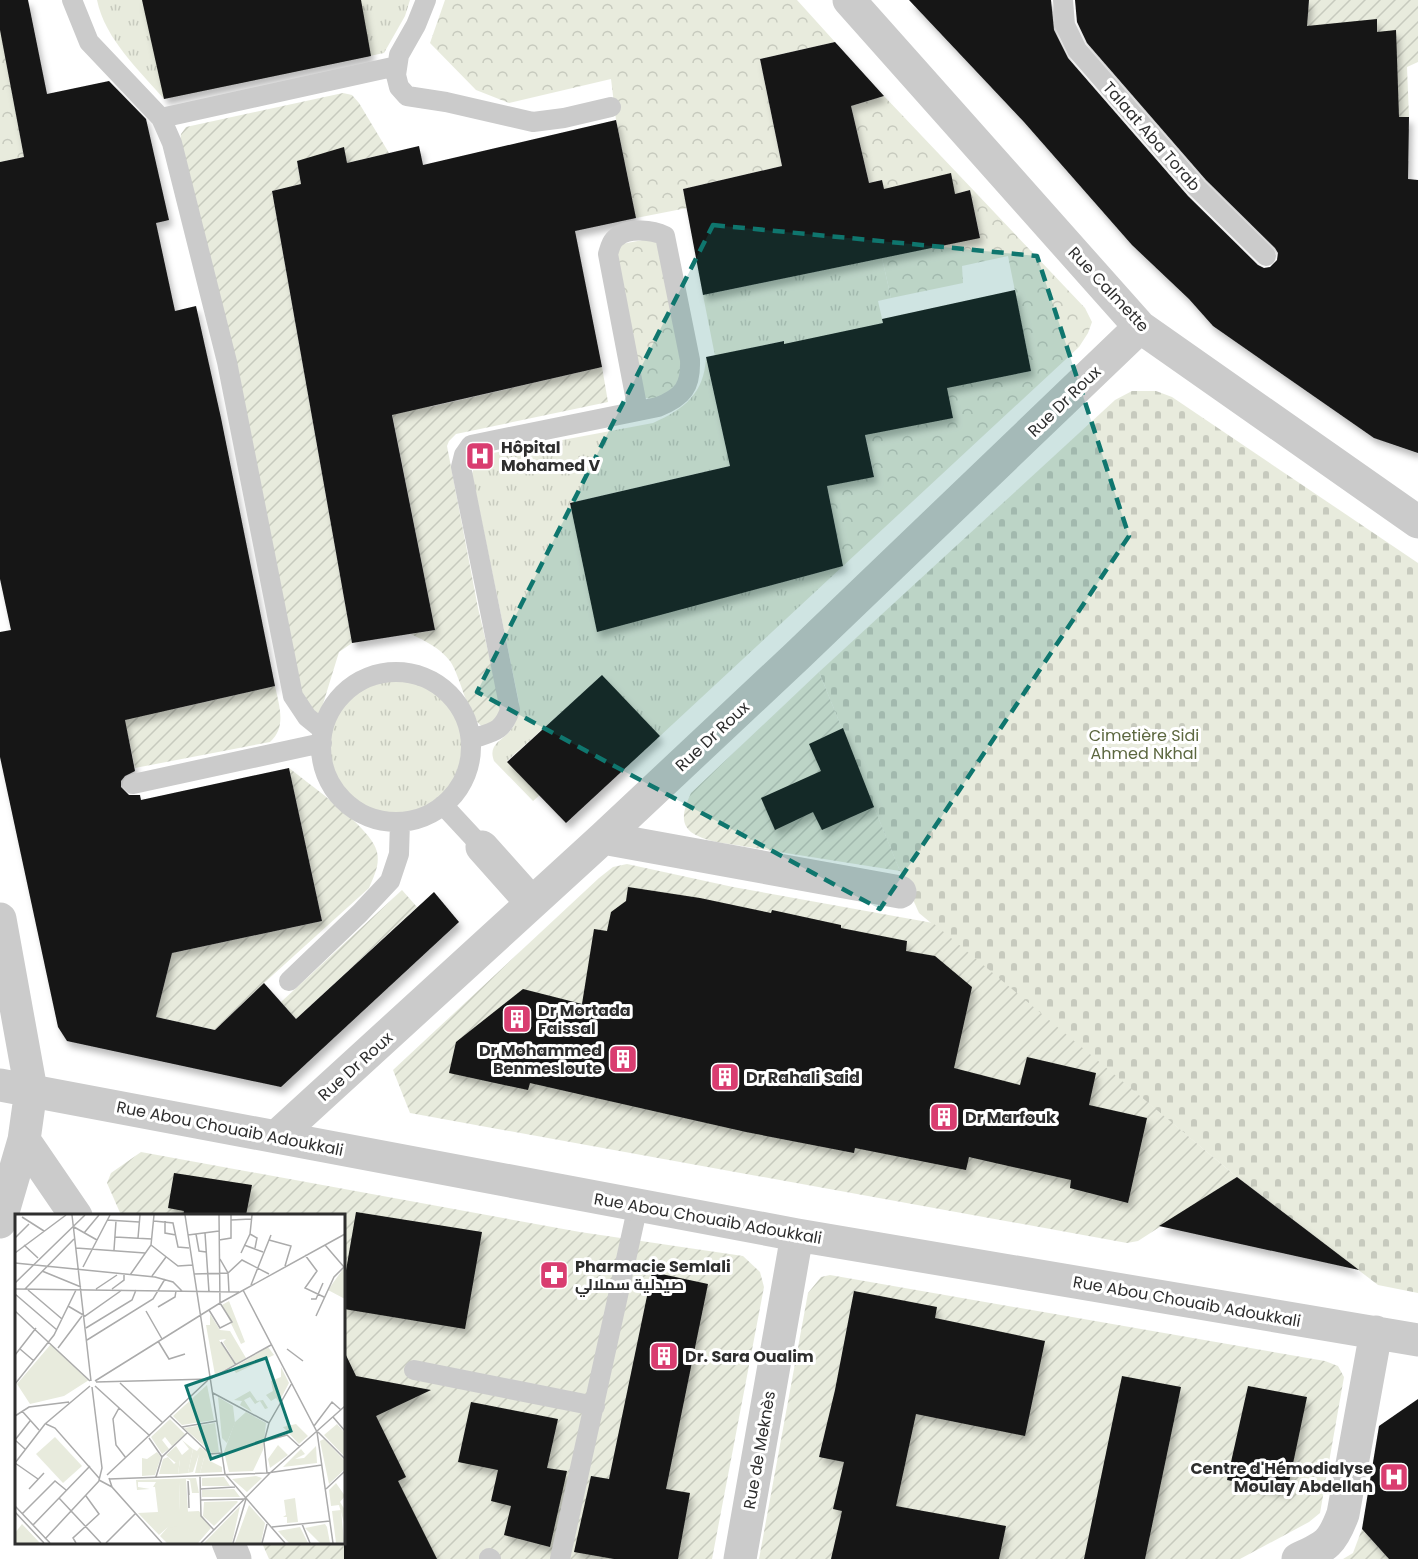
<svg xmlns="http://www.w3.org/2000/svg" width="1418" height="1559" font-family="Poppins,Cairo,sans-serif">
<style>
.grass{fill:url(#grass-tufts)}
.forest{fill:url(#forest-crowns)}
.cemetery{fill:url(#cemetery-stones)}
.garden{fill:url(#garden-furrows)}
.building{fill:#151515;filter:url(#shadow)}
.lines{fill:none;stroke-linecap:round;stroke-linejoin:round}
.service{stroke:#cbcbcb;stroke-width:20}
.minor{stroke:#cbcbcb;stroke-width:33}
.marked{fill:#0f766e;fill-opacity:0.2;stroke:#0f766e;stroke-width:4.5;stroke-dasharray:12 8;stroke-linejoin:round}
.labels{text-anchor:middle;stroke-width:6;stroke-linejoin:round;paint-order:stroke}
.street-label{font-size:16px;fill:#2e2e2e;stroke:#fff}
.poi-label{font-size:16px;font-weight:bold;fill:#2e2e2e;stroke:#fff;text-anchor:start}
.park-label{font-size:16px;fill:#5c673f;stroke:#fff}
.inset-road{fill:none;stroke:#ababab;stroke-width:1.5}
.view{fill:#0f766e;fill-opacity:0.15;stroke:#0f766e;stroke-width:3}
.inset-edge{fill:none;stroke:#2e2e2e;stroke-width:3}
</style>
<defs>
<pattern id="grass-tufts" width="24" height="20" patternUnits="userSpaceOnUse" patternTransform="scale(1.5)"><rect width="24" height="20" fill="#e8ebdd"/><path d="M3 7l-1-3M5 7V3M7 7l1-3M15 17l-1-3M17 17v-4M19 17l1-3" fill="none" stroke="#c7cabe"/></pattern>
<pattern id="forest-crowns" width="20" height="18" patternUnits="userSpaceOnUse" patternTransform="scale(1.5)"><rect width="20" height="18" fill="#e8ebdd"/><path d="M2 6a3 3 0 1 1 6 0M12 15a3 3 0 1 1 6 0" fill="none" stroke="#c7cabe"/></pattern>
<pattern id="cemetery-stones" width="16" height="16" patternUnits="userSpaceOnUse" patternTransform="scale(1.5)"><rect width="16" height="16" fill="#e8ebdd"/><path d="M2 7V4a2 2 0 0 1 4 0v3zM10 15v-3a2 2 0 0 1 4 0v3z" fill="#c7cabe"/></pattern>
<pattern id="garden-furrows" width="10" height="10" patternUnits="userSpaceOnUse" patternTransform="scale(1.5)"><rect width="10" height="10" fill="#e8ebdd"/><path d="M-1 1l2-2M0 10L10 0M9 11l2-2" fill="none" stroke="#c7cabe"/></pattern>
<filter id="shadow"><feDropShadow dx="3.5" dy="6" stdDeviation="3" flood-color="#0004"/></filter>
</defs>
<rect width="100%" height="100%" fill="#fff"/>
<path class="grass" d="M97,0H410L405,16L384,53L164,99C139,70 105,39 97,0Z
M882,258L891,298L878,301L883,323L789,362L783,341L715,356L703,295Z
M706,358L730,466L570,503L597,631L843,566L660,736L602,676L507,761L540,795L533,801L494,761C488,745 500,742 510,731C517,723 518,713 519,703L472,474C475,462 482,458 493,453L653,423C684,409 704,394 706,358Z
M329 747a67 67 0 1 1 134 0a67 67 0 1 1-134 0Z"/>
<path class="forest" d="M445,0H797L835,42L760,59L782,166L683,189L687,208L636,218L616,120L611,79L509,103L476,90L430,43Z
M0,27L24,157L0,162Z
M884,96L1085,308L1092,322L1088,333L1079,347L843,566L827,486L874,476L859,405L1031,371L1008,256L962,266L963,283L891,298L882,258L980,237L970,190L955,194L884,189L881,180L869,183L851,106Z
M648,239L659,242L686,365L680,390L653,399L645,398L615,255L622,244Z"/>
<path class="cemetery" d="M1132,391H1156L1172,397L1418,563V1293L1378,1285L1237,1177L919,913L897,864L819,672L1115,400Z"/>
<path class="garden" d="M1309,0H1418V62L1407,67L1409,117L1298,118Z
M343,93L352,95L359,103L389,153L347,163L344,148L297,162L301,184L272,191L352,643L339,652L319,717L299,691L180,142L181,134L186,127Z
M602,367L608,402L456,434L449,441L447,446L478,608L502,710L501,719L483,727C468,719 461,677 450,661C440,648 425,641 411,634L435,630L386,383L422,375L430,407Z
M819,672L900,871L716,842C685,834 676,825 691,793Z
M166,673L174,709L275,686C279,705 287,727 270,742L135,768L125,721L111,724Z
M289,768C309,784 373,829 377,852C380,865 374,876 369,888L264,983L215,1030L156,1017L172,953L322,921Z
M627,864L733,887L933,923L1237,1177L1138,1241L1127,1243L410,1113L393,1070L599,878L613,867Z
M402,890L417,907L296,1019L281,1002Z
M141,1152L580,1232L743,1256L760,1272L764,1287L712,1559H269L262,1543L344,1542V1216L121,1215L107,1183L111,1173Z
M830,1275L1325,1361L1338,1366L1344,1377L1320,1513L1309,1522L1240,1559H759L808,1293L821,1277Z
M1362,1529L1389,1559H1343L1353,1553Z"/>
<path class="building" d="M0,0H28L47,94L109,81L146,119L169,220L156,223L175,311L196,306L221,418L275,686L125,720L135,771L125,776L121,781V787L129,795H140L141,800L289,768L322,921L172,953L156,1017L215,1030L264,983L296,1019L434,892L459,922L281,1087L67,1041L58,1027L0,757V632L11,630L0,579V162L24,157L0,30Z
M142,0H361L371,56L164,99Z
M909,0H1051L1054,30L1068,58L1188,196L1258,265L1264,268L1270,267L1277,260L1278,253L1275,248L1206,180L1087,43L1077,22L1075,0H1309L1307,26L1377,19V32L1396,30L1399,117H1409L1408,179L1418,180V453L1374,438L1213,326L1189,299L1132,245L1024,122Z
M835,42L884,96L851,106L869,183L882,180L884,189L951,173L955,194L970,190L980,238L703,295L683,189L782,166L760,59Z
M616,120L636,218L575,231L602,367L392,415L435,630L352,643L272,191L301,184L297,161L344,147L347,163L419,146L423,165Z
M1015,290L1031,371L947,388L953,418L865,435L874,477L827,486L843,566L597,632L570,503L730,466L706,357L784,341V344L883,323L882,319Z
M602,675L660,736L566,823L507,762Z
M843,728L874,807L822,830L813,812L775,830L761,798L821,771L809,744Z
M628,887L700,898L771,913L772,910L841,925V928L907,941L906,951L935,956L972,987L954,1068L1020,1085L1027,1057L1096,1073L1089,1105L1147,1118L1128,1203L1070,1188L1071,1180L969,1157L966,1170L855,1148L854,1153L746,1132L530,1083L528,1090L449,1073L456,1042L523,989L582,1004L594,929L607,931L611,912L626,901Z
M174,1173L252,1185L246,1215H183L184,1211L168,1208Z
M1237,1177L1359,1270L1159,1226Z
M356,1212L482,1232L465,1329L344,1309V1282Z
M652,1272L708,1284L666,1489L690,1493L678,1559H614L574,1552L591,1476L609,1479Z
M854,1291L937,1307L935,1318L1045,1341L1025,1436L916,1414L896,1506L1006,1526L999,1559H831L842,1511L833,1509L844,1462L819,1457L835,1390Z
M344,1351L356,1376L431,1390L376,1416L406,1477L398,1481L437,1559H344Z
M1122,1376L1181,1387L1145,1559H1084Z
M1248,1386L1307,1397L1287,1492L1227,1480Z
M1418,1399V1559H1389L1362,1529L1379,1426Z
M471,1402L558,1419L547,1468L567,1471L550,1547L504,1535L511,1506L491,1501L498,1470L458,1462Z"/>
<g class="lines">
<path class="service" d="M72,0L89,42L161,118L172,143L227,362L293,696L307,717L323,730
M426,0L416,25L399,55L396,75L399,87L407,96L446,102L533,122L564,118L611,107
M1063,0L1065,25L1077,50L1197,188L1266,256
M161,118L397,66
M321 747a75 75 0 1 1 150 0a75 75 0 1 1-150 0Z
M471,739C492,732 502,733 510,710L461,467L464,455L471,445L658,407C683,397 691,387 690,360L665,236C653,230 628,227 617,237C611,241 610,248 608,254L638,411
M133,784L322,743
M443,805L482,847
M289,981L360,913L390,881L399,854L400,822
M414,1370L595,1406
M489,1558L491,1559
M560,1559L638,1205"/>
<path class="minor" d="M849,0L1140,327L1418,522
M603,838L900,892
M482,847L532,903
M0,919L31,1090L24,1140L0,1222
M0,1085L797,1235L1418,1340
M276,1137L603,838L797,656L1140,327
M24,1140L76,1216
M228,1542L235,1559
M740,1559L797,1235
M1298,1559C1326,1546 1332,1544 1343,1514L1376,1332"/>
</g>
<path class="marked" d="M713,225L1037,256L1129,536L880,909L477,692Z"/>
<defs>
<g id="hospital-square" transform="scale(1.5)"><rect x="-9" y="-9" width="18" height="18" rx="4" fill="#d93d70" stroke="#fff"/><path d="M-5-5h3v3.5h4V-5h3V5h-3V1.5h-4V5h-3Z" fill="#fff"/></g>
<g id="building-square" transform="scale(1.5)"><rect x="-9" y="-9" width="18" height="18" rx="4" fill="#d93d70" stroke="#fff"/><path d="M-4-6H4V6H1V3H-1V6H-4ZM-2.5-4.3h1.7v1.8h-1.7ZM.8-4.3h1.7v1.8H.8ZM-2.5-1h1.7V.8h-1.7ZM.8-1h1.7V.8H.8Z" fill="#fff"/></g>
<g id="pharmacy-square" transform="scale(1.5)"><rect x="-9" y="-9" width="18" height="18" rx="4" fill="#d93d70" stroke="#fff"/><path d="M-2-6h4v4h4v4h-4v4h-4v-4h-4v-4h4Z" fill="#fff"/></g>
</defs>
<g fill-rule="evenodd">
<use href="#hospital-square" x="480" y="456"/>
<use href="#building-square" x="517" y="1019"/>
<use href="#building-square" x="623" y="1059"/>
<use href="#building-square" x="725" y="1077"/>
<use href="#building-square" x="944" y="1117"/>
<use href="#pharmacy-square" x="554" y="1275"/>
<use href="#building-square" x="664" y="1356"/>
<use href="#hospital-square" x="1394" y="1477"/>
</g>
<g class="labels">
<g class="street-label">
<text transform="translate(1152 136) rotate(49)" y="6">Talaat Aba Torab</text>
<text transform="translate(1109 289) rotate(47)" y="6">Rue Calmette</text>
<text transform="translate(1064 401) rotate(-44)" y="6">Rue Dr Roux</text>
<text transform="translate(712 736) rotate(-43)" y="6">Rue Dr Roux</text>
<text transform="translate(355 1066) rotate(-42)" y="6">Rue Dr Roux</text>
<text transform="translate(230 1128) rotate(11)" y="6">Rue Abou Chouaib Adoukkali</text>
<text transform="translate(708 1218) rotate(10)" y="6">Rue Abou Chouaib Adoukkali</text>
<text transform="translate(1187 1301) rotate(10)" y="6">Rue Abou Chouaib Adoukkali</text>
<text transform="translate(759 1450) rotate(-80)" y="6">Rue de Meknès</text>
</g>
<g class="poi-label">
<text x="501" y="453">Hôpital<tspan x="501" dy="18">Mohamed V</tspan></text>
<text x="538" y="1016">Dr Mortada<tspan x="538" dy="18">Faissal</tspan></text>
<text x="602" y="1056" text-anchor="end">Dr Mohammed<tspan x="602" dy="18">Benmesloute</tspan></text>
<text x="746" y="1083">Dr Rahali Said</text>
<text x="965" y="1123">Dr Marfouk</text>
<text x="575" y="1272">Pharmacie Semlali<tspan x="575" dy="18">صيدلية سملالي</tspan></text>
<text x="685" y="1362">Dr. Sara Oualim</text>
<text x="1373" y="1474" text-anchor="end">Centre d'Hémodialyse<tspan x="1373" dy="18">Moulay Abdellah</tspan></text>
</g>
<g class="park-label">
<text x="1144" y="741">Cimetière Sidi<tspan x="1144" dy="18">Ahmed Nkhal</tspan></text>
</g>
</g>
<g transform="translate(15 1214)">
<rect width="330" height="330" fill="#fff"/>
<path d="M235,177L242,187L248,186L253,194L250,195L245,187L240,190L235,183L229,186L237,198L225,191L227,187L219,186ZM189,244L207,253V258L185,259ZM164,267L165,298L184,297L196,314L183,329H152L145,322L153,313L144,321L123,299L143,298L140,273L160,272ZM321,269L330,282L325,288L330,296V312L324,291L316,292L314,276ZM310,310L312,313L315,329H305L290,314Z" fill="#e8ebdd"/>
<path d="M253,133L259,141L221,159L218,154ZM266,153L274,169L264,188L261,184L256,187L251,181L258,177L256,167L266,163ZM167,226L178,235L173,259L163,260L165,246L161,249L151,241L161,232L167,241L174,235ZM165,298L173,307L162,318L155,314L162,312L144,303H164L153,301Z" fill="#e8ebdd"/>
<path d="M36,130L74,166L49,182L15,190L2,170ZM231,198L251,209L248,236L238,257L214,258L209,238L220,208ZM7,310L25,329H0V319Z" fill="#e8ebdd"/>
<path d="M328,55L330,57V85L313,76ZM214,87L230,128L226,130L207,91ZM195,100L205,116L215,117L231,144L221,150L208,128L211,125L204,126L220,150L200,161L191,111H195ZM192,171L199,206L167,211L158,202ZM203,183L218,192L220,209L212,229L207,224ZM155,205L170,220L157,232L150,223L147,226L154,235L147,240L136,223ZM200,209L204,238L197,239L169,214ZM281,210L293,222L284,230L268,213ZM322,210L330,219V243L309,221ZM309,225L330,247V255L314,270L305,227ZM263,231L273,241L255,254L253,245ZM301,232L302,249L268,253L286,235L290,240L280,245L289,244ZM185,233L196,241L193,247L189,244L185,259H180L184,240L178,258L173,259L178,235L182,237ZM142,238L146,243L140,261L127,262V244L132,245ZM153,243L159,250L165,245L163,260H144L148,245ZM241,262L247,264L232,278L217,265ZM209,263L215,272H187V264ZM181,264L184,279H177L175,266L171,265L173,298H165L164,268L160,273H138L141,268H123V273L135,275L122,276L121,266ZM219,275L225,283H187V276ZM280,284L283,308L272,309V303H268L271,301L269,286ZM189,288L222,287L223,288L199,312L188,302ZM234,291L250,309L246,329H220ZM225,292L217,329H189ZM326,296L329,328L321,329L317,297ZM285,313L293,329H274L263,317Z" fill="#e8ebdd"/>
<path d="M40,223L67,252L48,269L21,240Z" fill="#e8ebdd"/>
<path class="inset-road" d="M57,1L76,167M170,1L210,260M7,3L29,17M92,6L124,8M216,6L236,5M139,7L158,9L163,33L174,34M150,7V19L161,21M59,13L82,26M69,19L84,1M190,19L194,78M181,20L184,37L191,38M235,20L242,24L240,34M173,21L204,17M100,23L137,25M0,24L14,10M123,24L125,1M204,26L216,24V1M254,26L276,32L270,52M9,31L23,44M136,31L163,52L178,51M229,31L248,38M310,31L329,53M61,34L130,39M99,36L101,7M0,39L51,1M226,39L235,20L237,1M290,41L302,57L290,74L309,83M205,45L213,59L214,78M0,49L140,63L158,68L167,77M68,53L95,1M27,57L66,73M179,60L213,59L227,46L254,60M115,61L136,31L139,1M137,62L151,43M0,69L70,1M236,71L256,21M0,75L224,78M10,75L59,25M81,75L102,61M97,75L109,66V61M13,76L47,105M228,76L302,218L318,329M0,80L42,116M296,85H301L308,69M53,92L70,102L107,76M143,93L160,83L161,77M194,96L205,114L217,108L205,89L204,1M0,97L75,167M131,97L147,125M301,102L319,63L329,53M71,114L117,86L121,76M72,126L138,85L150,65M143,127L154,145L170,140M206,128L221,151M43,134L67,102M5,135L19,147M272,135L288,147M0,141L21,114M80,167L205,89L330,20M81,168L195,165L256,131M105,169L148,209M0,170L39,121L61,76M80,172L135,222M77,173L87,254L84,266L97,273M198,179L254,209M104,194L98,205L101,231L111,244M7,197L24,216M0,202L14,193L54,188M155,202L195,240L207,239M318,203L330,217M31,210L40,214L84,264M299,212L317,188L326,196M167,213L202,207M303,218L330,245M134,224L147,243M250,227L272,221L285,233M10,235L0,226L15,207M0,249L30,210L75,172M0,249L23,265M252,259L249,228L254,209L277,169M92,261L193,166M211,261L270,329M185,262L186,302L199,316M141,263L147,243L172,219M94,264L97,273L147,329M94,265L252,259L307,251M14,275L29,259M185,275L220,273M311,275L330,257M44,284L86,329M185,286L229,285M0,292L35,329M174,294L173,267L174,281M0,298L29,329M7,300L40,267L51,276M287,310L295,329M18,311L75,252M257,313L315,307M30,325L84,267M61,329L58,324L84,300L71,282M91,329L120,300M186,329L255,259L330,192M218,329L231,285M247,329L252,310"/>
<path class="view" d="M251,144L276,217L196,245L171,172Z"/>
<rect width="330" height="330" class="inset-edge"/>
</g>
</svg>
